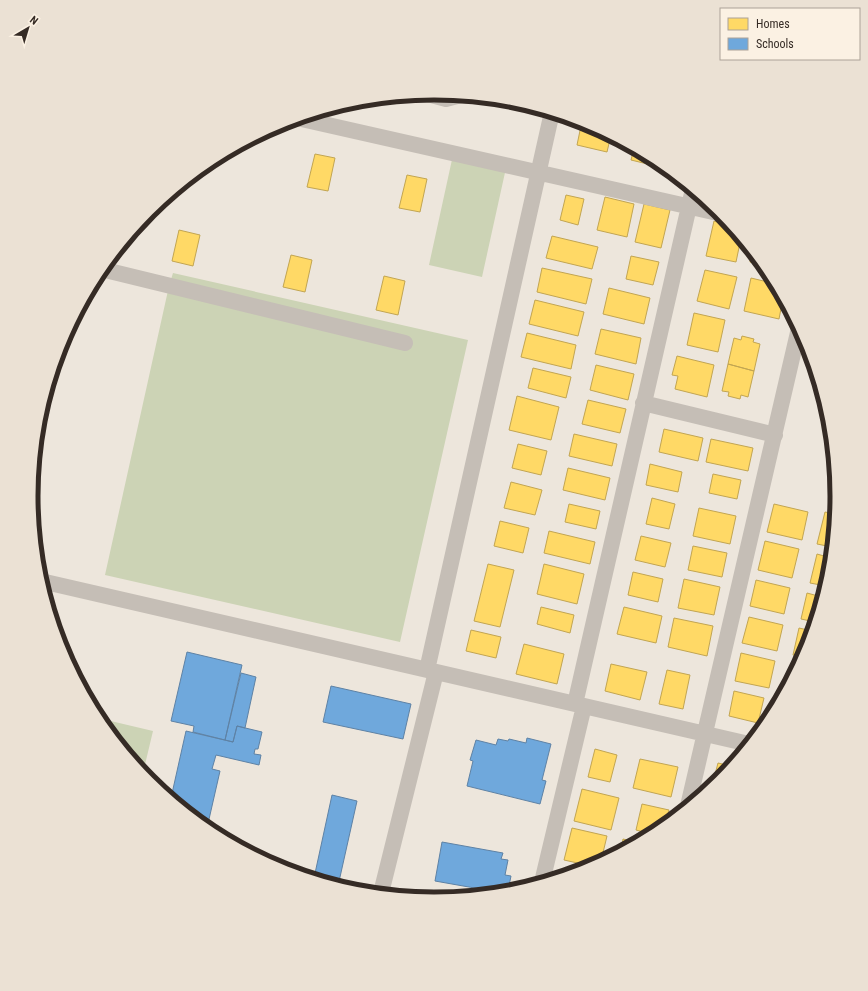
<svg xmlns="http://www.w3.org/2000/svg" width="868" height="991" font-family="'Roboto Condensed',sans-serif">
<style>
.green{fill:#ccd3b5}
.homes{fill:#ffd966;stroke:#c2a552}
.schools{fill:#6fa8dc;stroke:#5e82a5}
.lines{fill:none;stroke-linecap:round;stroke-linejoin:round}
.minor{stroke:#c5beb6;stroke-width:16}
.rim{fill:none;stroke:#352b25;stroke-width:5}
</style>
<rect width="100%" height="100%" fill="#ede6dc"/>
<path class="green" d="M453,155L506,168L482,277L429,265Z
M173,273L468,340L400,642L105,575L169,286Z
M98,718L153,731L143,773L99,719Z"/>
<path class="homes" d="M582,121L611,135L607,152L577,145Z
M634,148L658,161L668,169L631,160Z
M315,154L335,158L328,191L307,187Z
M218,156L216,165L207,163L210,160Z
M407,175L427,179L420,212L399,208Z
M566,195L584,199L578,225L560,220Z
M605,197L634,204L627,237L597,230Z
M644,204L670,210L661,248L635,242Z
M714,221L731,226L741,238L736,262L706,256Z
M179,230L200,235L193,266L172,261Z
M552,236L598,247L592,269L546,258Z
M752,251L764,265L750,262Z
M291,255L312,260L305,292L283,287Z
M631,256L659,262L653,285L626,279Z
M542,268L592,279L586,304L537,292Z
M705,270L737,277L729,309L697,301Z
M384,276L405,281L398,315L376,310Z
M751,278L776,284L783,298L779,319L744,311Z
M609,288L650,298L644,324L603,314Z
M535,300L584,312L578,336L529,324Z
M694,313L725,320L718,352L687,345Z
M601,329L641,338L636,364L595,354Z
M527,333L576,345L571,369L521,357Z
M742,336L754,339L753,342L760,344L754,371L728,364L734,338L741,340Z
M677,356L714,365L707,397L675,389L678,376L672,375Z
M728,364L754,371L748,397L741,395L740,399L728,396L729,392L722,391Z
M596,365L634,374L628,400L590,390Z
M533,368L571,377L566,398L528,388Z
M517,396L559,407L551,440L509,430Z
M588,400L626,409L620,433L582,424Z
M664,429L703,438L698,461L659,452Z
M574,434L617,444L612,466L569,456Z
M711,439L753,448L748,471L706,462Z
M518,444L547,451L541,475L512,468Z
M650,464L682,472L678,492L646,485Z
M568,468L610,478L605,500L563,490Z
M713,474L741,480L737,499L709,493Z
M835,475L837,495L831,493Z
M511,482L542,490L535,515L504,508Z
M652,498L675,504L669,529L646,524Z
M569,504L600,511L596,529L565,522Z
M774,504L808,512L802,540L767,532Z
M699,508L736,516L730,544L693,536Z
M825,512L835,514L832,547L817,544Z
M500,521L529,528L523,553L494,546Z
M549,531L595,542L590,564L544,553Z
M641,536L671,543L665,567L635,560Z
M765,541L799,549L792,578L758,570Z
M693,546L727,553L722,577L688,570Z
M817,554L831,558L829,574L826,586L810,583Z
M488,564L514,570L500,627L474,621Z
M544,564L584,574L577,604L537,594Z
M633,572L663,579L658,602L628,595Z
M684,579L720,587L714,615L678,608Z
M756,580L790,588L784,614L750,606Z
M807,593L822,597L815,622L801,619Z
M541,607L574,615L570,633L537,624Z
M624,607L662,616L656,643L617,634Z
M749,617L783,625L777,651L742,643Z
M674,618L713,626L707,656L668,647Z
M799,628L812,631L802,657L793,655Z
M471,630L501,637L496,658L466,651Z
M524,644L564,654L557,684L516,674Z
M741,653L775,661L769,688L735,681Z
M611,664L647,672L640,700L605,691Z
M792,665L798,666L788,684Z
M667,670L690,675L683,709L659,704Z
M734,691L764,698L758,723L729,716Z
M595,749L617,755L610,782L588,777Z
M640,759L678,767L671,797L633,788Z
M718,763L731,766L712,786Z
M582,789L619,798L611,830L574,821Z
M642,804L669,810L665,824L651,834L636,830Z
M572,828L607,836L601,861L591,866L564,860Z
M623,839L636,842L621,851Z"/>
<path class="schools" d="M187,652L242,665L225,740L193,732L194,726L171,721Z
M241,673L256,677L245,728L237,726L233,742L225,740Z
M331,686L411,704L403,739L323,722Z
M237,726L262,732L258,749H255L254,754L261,755L259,765L216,755L212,769L220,771L207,828L171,798L186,731L233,742Z
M527,738L551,744L542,780L546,781L540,804L467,786L473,761L470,760L476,740L496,745L498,739L508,741L509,739L526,743Z
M332,795L357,801L338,886L314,878Z
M442,842L503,853L501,859L508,860L505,875L511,876L508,891L497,892L435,881Z"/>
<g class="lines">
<path class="minor" d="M424,93L446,99L461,95
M297,118L722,214
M101,269L405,343
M643,403L775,435
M41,581L749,744
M427,670L552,112
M575,704L693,189
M688,806L799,328
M542,882L584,706
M381,893L436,672"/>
</g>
<path d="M0 0H868V991H0ZM38 496a396 396 0 1 1 792 0a396 396 0 1 1-792 0Z" fill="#ebe1d4" fill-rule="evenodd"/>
<path class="rim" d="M38 496a396 396 0 1 1 792 0a396 396 0 1 1-792 0Z"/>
<rect x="720" y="8" width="140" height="52" fill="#fbf1e3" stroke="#aca297"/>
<rect x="728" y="18" width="20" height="12" fill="#ffd966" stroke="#aca297"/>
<text x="756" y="28" font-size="12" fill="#352b25">Homes</text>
<rect x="728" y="38" width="20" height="12" fill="#6fa8dc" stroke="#aca297"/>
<text x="756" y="48" font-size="12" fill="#352b25">Schools</text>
<g transform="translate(28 28) rotate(38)" stroke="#fbf1e3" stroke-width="3" paint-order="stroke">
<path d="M0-3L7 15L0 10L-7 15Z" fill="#352b25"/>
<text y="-6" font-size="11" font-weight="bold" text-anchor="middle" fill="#352b25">N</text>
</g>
</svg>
